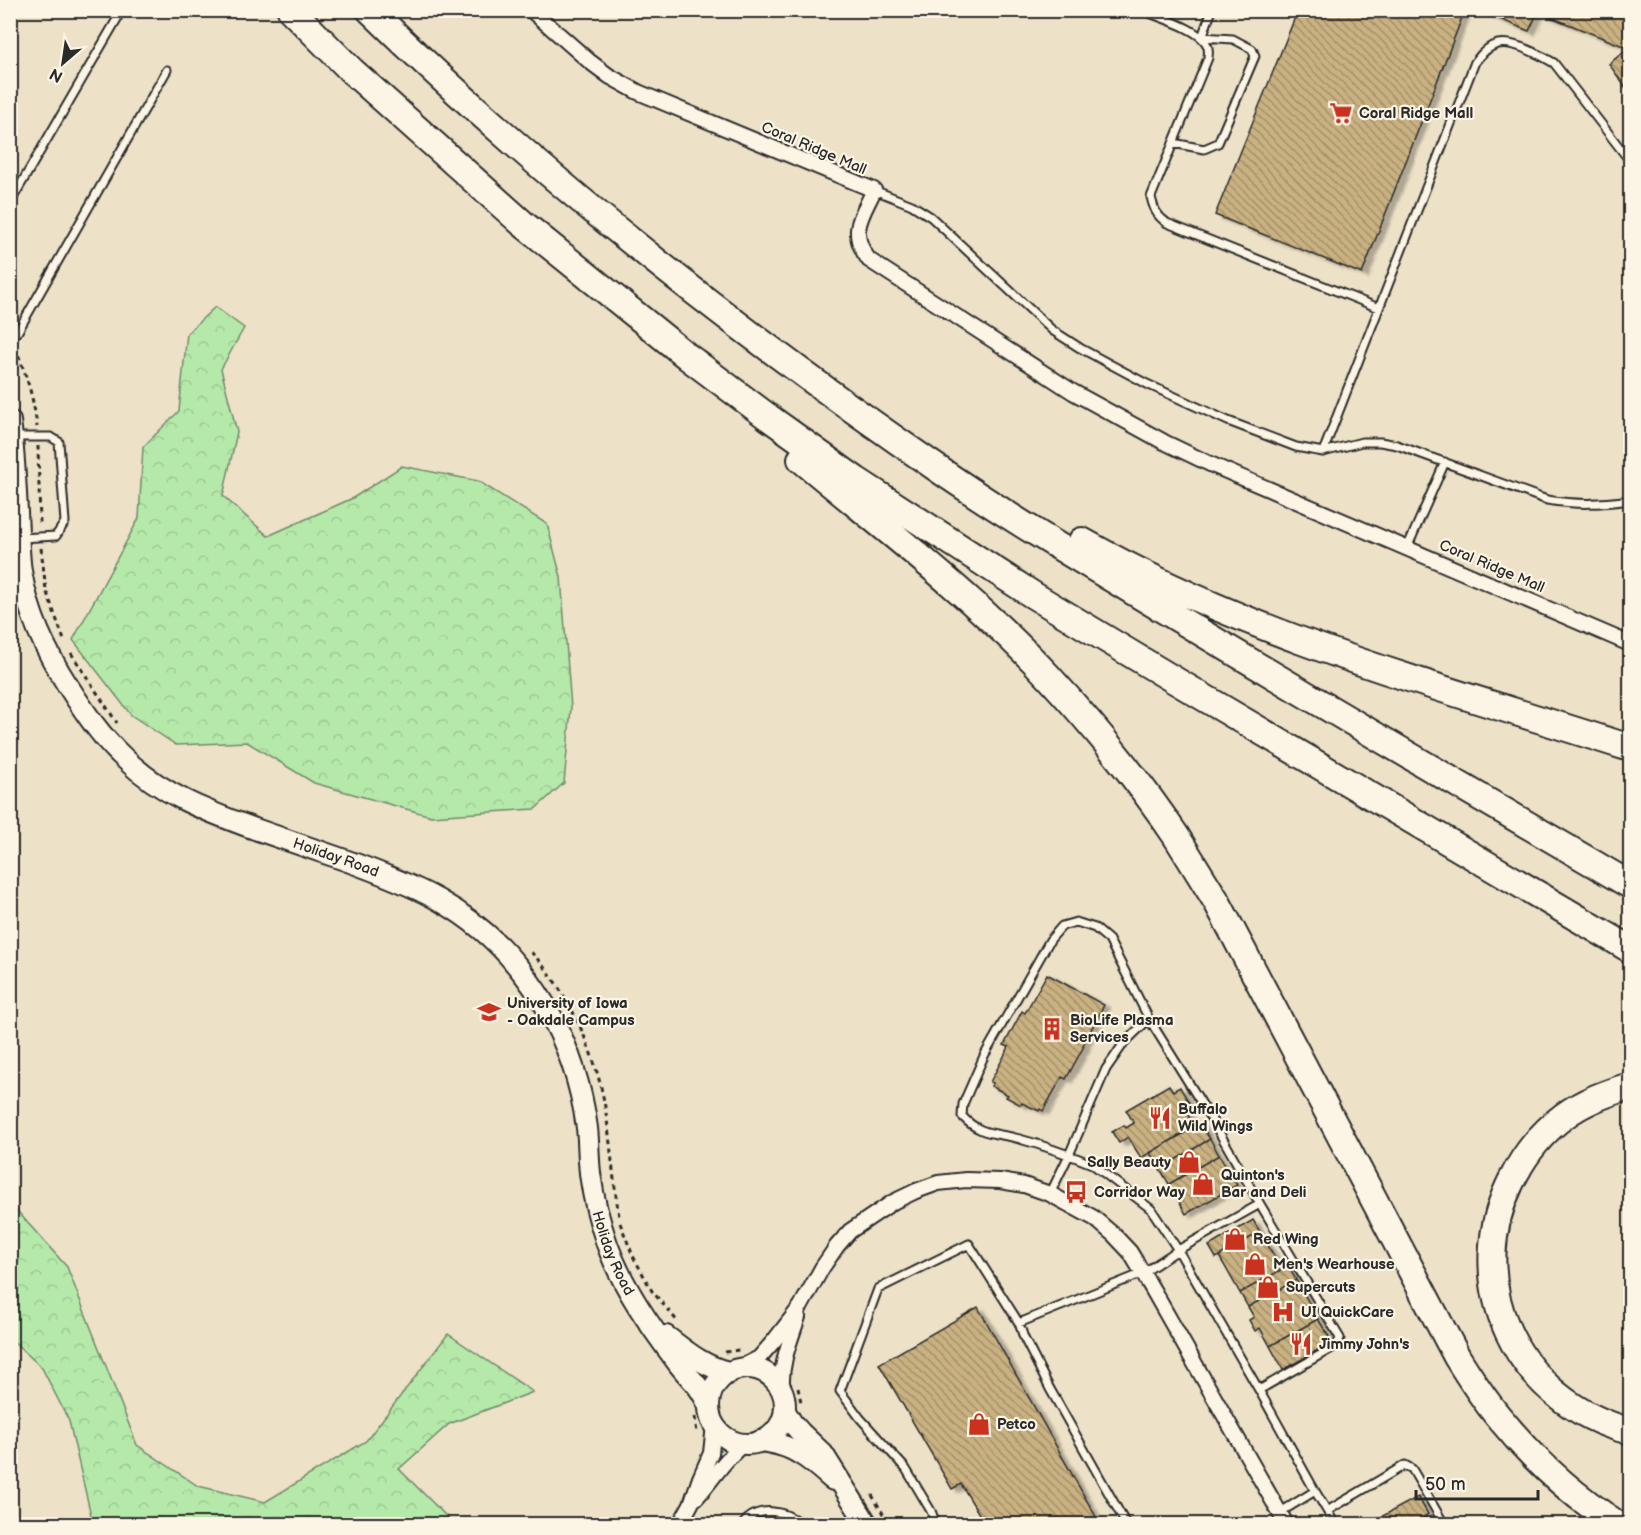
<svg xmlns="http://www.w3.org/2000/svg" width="1641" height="1535" font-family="'Balsamiq Sans',sans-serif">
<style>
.forest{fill:url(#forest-crowns);stroke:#708a6a;stroke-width:1.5}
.building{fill:url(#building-back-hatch);stroke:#2b2b2b;stroke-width:1.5;filter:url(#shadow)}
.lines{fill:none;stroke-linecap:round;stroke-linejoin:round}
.lane-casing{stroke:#2b2b2b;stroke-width:11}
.street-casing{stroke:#2b2b2b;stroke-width:18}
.secondary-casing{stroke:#2b2b2b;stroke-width:24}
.highway-casing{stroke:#2b2b2b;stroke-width:30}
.path{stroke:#2b2b2b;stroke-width:3;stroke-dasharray:4.5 4.5;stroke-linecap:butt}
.lane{stroke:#fcf5e5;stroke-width:7}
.street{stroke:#fcf5e5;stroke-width:14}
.secondary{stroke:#fcf5e5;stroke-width:20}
.highway{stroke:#fcf5e5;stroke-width:26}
.labels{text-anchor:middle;stroke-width:4.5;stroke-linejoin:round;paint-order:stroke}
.poi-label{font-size:15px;font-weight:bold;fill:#2b2b2b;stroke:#fcf5e5;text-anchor:start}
.street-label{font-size:15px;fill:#2b2b2b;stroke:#fcf5e5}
</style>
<defs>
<pattern id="forest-crowns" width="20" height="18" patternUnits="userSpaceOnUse" patternTransform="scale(1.5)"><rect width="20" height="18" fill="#b5e9aa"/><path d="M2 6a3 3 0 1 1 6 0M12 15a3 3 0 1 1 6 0" fill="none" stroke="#9cc892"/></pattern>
<pattern id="building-back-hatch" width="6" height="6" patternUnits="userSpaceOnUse" patternTransform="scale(1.5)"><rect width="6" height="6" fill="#c9b181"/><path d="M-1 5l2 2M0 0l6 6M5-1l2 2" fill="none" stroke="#a3906a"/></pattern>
<filter id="shadow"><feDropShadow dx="6" dy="3.5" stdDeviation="1.5" flood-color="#0004"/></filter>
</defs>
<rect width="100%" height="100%" fill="#ede1c7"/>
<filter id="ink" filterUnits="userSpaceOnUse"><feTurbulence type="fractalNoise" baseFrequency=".0167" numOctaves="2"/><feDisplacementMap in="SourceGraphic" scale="12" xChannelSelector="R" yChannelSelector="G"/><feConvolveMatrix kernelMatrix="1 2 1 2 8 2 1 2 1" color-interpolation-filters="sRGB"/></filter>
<g filter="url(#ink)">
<path class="forest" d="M215,307L244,328L221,369L237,432L223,496L268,536L353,498L402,466L478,481L547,524L561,577L571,708L564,783L535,809L431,816L314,783L247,742L176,745L131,715L73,640L139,518L143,447L179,411L187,333Z
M10,1203L67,1267L137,1445L198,1486L265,1502L366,1441L448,1334L533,1392L449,1424L399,1469L454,1524H93L69,1421L42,1368L11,1339Z"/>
<path class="building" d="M1298,10H1465L1362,274L1215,215Z
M1477,10H1630V94L1609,64L1628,48L1538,12L1529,31Z
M1047,974L1104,1005L1083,1045L1084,1046L1066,1079L1062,1077L1043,1111L1040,1109L1039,1111L1022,1103L1021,1105L1006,1097L1008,1095L991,1086L993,1083L990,1082L1009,1047L1004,1045L1022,1011L1025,1013Z
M1169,1085L1173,1091L1180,1087L1192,1108L1186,1112L1195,1127L1141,1158L1128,1137L1119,1143L1112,1132L1124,1125L1126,1128L1134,1123L1126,1110Z
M1200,1123L1210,1139L1160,1169L1150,1153Z
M1210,1139L1219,1155L1169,1184L1160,1169Z
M1219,1155L1237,1185L1186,1214L1169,1184Z
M1253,1220L1260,1232L1216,1258L1209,1246Z
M1260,1232L1277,1261L1283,1258L1288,1266L1240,1293L1219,1256Z
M1288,1266L1296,1280L1248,1307L1240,1293Z
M1296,1280L1318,1319L1270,1346L1260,1328L1255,1331L1249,1320L1254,1317L1248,1307Z
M978,1307L1100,1524H985L961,1484L952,1489L879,1364Z
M978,1307L1100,1524H985L961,1484L952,1489L879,1364Z
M1318,1319L1332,1342L1283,1370L1270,1346Z
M1418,1497L1428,1514L1424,1517L1428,1524H1368Z"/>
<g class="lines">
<g class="lane-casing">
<path id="lane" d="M1141,10C1158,17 1205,30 1208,48C1209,52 1208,55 1208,58L1151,197C1154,210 1157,216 1167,223L1379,308
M1173,143L1204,149L1218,143L1255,56L1252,49L1233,39L1202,37L1212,10
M874,190L912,205L931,217L1052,330L1080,348L1147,384L1228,421L1296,447L1323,452L1362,442H1380L1397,445L1547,500C1578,505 1599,504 1630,500
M10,203L117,19
M10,339L18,331L167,70
M14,437H51L59,442L65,522L56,536L21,538
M1323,452L1475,62C1481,54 1488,46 1498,44C1514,41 1541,55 1554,63L1630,161
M1407,548L1445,462
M1076,922L1095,928L1109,940L1149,1019L1124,1043L1106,1069L1069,1155C1054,1150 1039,1144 1023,1140C999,1132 981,1137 962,1116L963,1104L984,1056L1050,940L1062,926Z
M1050,1194L1069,1155L1092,1164L1151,1209L1178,1250L1260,1204L1215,1125L1149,1019
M1259,1390L1334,1347L1338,1343L1340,1338L1260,1204
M1315,1491L1335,1524
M1327,1511L1405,1465L1412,1469L1444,1524
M743,1524C758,1505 785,1510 801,1524
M936,1524L931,1511L906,1469L860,1418L840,1391L878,1289L969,1244L1019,1323
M1126,1524L1050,1389L1024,1338L1019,1323L1143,1273L1178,1250L1259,1390L1315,1491L1279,1513"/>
</g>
<g class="street-casing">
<path id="street" d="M531,10L589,61L609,76L638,92L874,190C861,218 848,232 869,260L1073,392L1164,442L1210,464L1630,644
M741,1367L759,1358L773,1342L801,1306L822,1268L837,1246L850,1231L893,1202L916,1191L938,1183L966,1180L1000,1181L1024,1185L1050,1194L1094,1218L1114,1235L1130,1252L1153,1290L1286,1524
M782,1390C780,1364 790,1341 798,1317
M696,1498C713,1479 725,1458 745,1443
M680,1524L691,1504L700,1478L711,1453L714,1425"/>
</g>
<g class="secondary-casing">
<g id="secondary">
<path id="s1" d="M10,421C15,458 16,495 18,532C19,545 19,558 21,571C28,614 45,650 68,686C84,711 101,737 124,758C162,795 206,811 255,829C284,839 313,849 342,859C412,884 470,907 518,967C556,1013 579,1069 587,1128C589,1145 588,1163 591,1180C594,1202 600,1223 607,1244C622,1286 650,1326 677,1362C682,1369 688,1375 694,1382C700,1388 704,1396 708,1404"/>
<path d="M666,1336C686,1351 703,1366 728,1372"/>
<circle cx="747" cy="1406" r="38"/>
<path d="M785,1411L792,1423L801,1433L823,1454L867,1524"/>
<path d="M760,1441C767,1442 774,1443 780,1445C800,1450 818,1467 833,1480"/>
</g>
</g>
<g class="highway-casing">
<path id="highway" d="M291,10L352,71L522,223L688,357L768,417L856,480L1033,595L1171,678L1630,949
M370,10C545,181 739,333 941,471C1020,525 1103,573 1184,622C1332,711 1482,798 1630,885
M801,459C885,529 973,596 1048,676C1094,726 1138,779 1176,836C1190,858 1203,880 1217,902L1457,1357C1471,1379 1485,1402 1503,1422C1535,1461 1575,1497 1617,1524
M1082,541C1253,638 1444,688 1630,748
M1630,1086C1607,1093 1584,1101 1564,1116C1544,1131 1527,1151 1515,1174C1457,1279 1516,1403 1630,1431"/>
</g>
<path class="path" d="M15,347C26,373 34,399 37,427
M38,446L40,526
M41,548L46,590L64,640
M71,653L117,723
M531,952C569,992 596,1053 605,1107C611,1143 613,1180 619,1216
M620,1223L633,1256L652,1291L678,1322
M725,1352L739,1350
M798,1388L801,1402
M695,1417L697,1434
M872,1495L889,1524"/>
<use href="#lane" class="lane"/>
<use href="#street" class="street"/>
<use href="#secondary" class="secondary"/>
<use href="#highway" class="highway"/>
</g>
</g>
<defs>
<g id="supermarket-bare" transform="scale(1.8)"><path d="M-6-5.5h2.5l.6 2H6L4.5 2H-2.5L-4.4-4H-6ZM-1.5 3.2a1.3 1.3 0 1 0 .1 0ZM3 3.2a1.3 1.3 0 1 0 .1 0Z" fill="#c8321e" stroke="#fcf5e5" stroke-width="2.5" paint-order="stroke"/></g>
<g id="university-bare" transform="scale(1.8)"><path d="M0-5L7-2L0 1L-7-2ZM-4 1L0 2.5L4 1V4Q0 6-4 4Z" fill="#c8321e" stroke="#fcf5e5" stroke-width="2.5" paint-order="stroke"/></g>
<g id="building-bare" transform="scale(1.8)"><path d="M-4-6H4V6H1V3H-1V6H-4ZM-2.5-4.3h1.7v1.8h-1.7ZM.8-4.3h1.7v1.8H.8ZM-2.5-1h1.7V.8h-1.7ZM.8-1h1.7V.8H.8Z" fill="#c8321e" stroke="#fcf5e5" stroke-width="2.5" paint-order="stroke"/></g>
<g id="restaurant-bare" transform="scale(1.8)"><path d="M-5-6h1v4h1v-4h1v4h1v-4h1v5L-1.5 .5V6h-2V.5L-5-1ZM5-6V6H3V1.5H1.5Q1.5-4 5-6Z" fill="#c8321e" stroke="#fcf5e5" stroke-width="2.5" paint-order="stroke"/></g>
<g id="shop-bare" transform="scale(1.8)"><path d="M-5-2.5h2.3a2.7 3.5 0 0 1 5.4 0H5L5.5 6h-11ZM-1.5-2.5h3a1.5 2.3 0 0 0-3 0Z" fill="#c8321e" stroke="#fcf5e5" stroke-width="2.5" paint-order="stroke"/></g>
<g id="bus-bare" transform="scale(1.8)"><path d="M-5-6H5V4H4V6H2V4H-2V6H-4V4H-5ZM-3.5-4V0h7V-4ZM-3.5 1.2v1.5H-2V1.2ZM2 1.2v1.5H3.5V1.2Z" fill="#c8321e" stroke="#fcf5e5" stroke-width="2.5" paint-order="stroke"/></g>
<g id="hospital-bare" transform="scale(1.8)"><path d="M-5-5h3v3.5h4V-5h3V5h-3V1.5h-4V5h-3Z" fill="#c8321e" stroke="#fcf5e5" stroke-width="2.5" paint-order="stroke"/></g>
</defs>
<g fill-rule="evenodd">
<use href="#supermarket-bare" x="1341" y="113"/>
<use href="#university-bare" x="489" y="1012"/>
<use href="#building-bare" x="1052" y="1029"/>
<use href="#restaurant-bare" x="1160" y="1118"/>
<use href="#shop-bare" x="1189" y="1162"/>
<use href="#shop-bare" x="1203" y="1184"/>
<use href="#bus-bare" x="1076" y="1192"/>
<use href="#shop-bare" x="1235" y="1239"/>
<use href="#shop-bare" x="1255" y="1264"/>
<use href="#shop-bare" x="1268" y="1287"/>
<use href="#hospital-bare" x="1283" y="1312"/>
<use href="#restaurant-bare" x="1301" y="1344"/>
<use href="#shop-bare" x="979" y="1424"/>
</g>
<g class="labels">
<g class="poi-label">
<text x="1359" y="118">Coral Ridge Mall</text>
<text x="507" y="1008">University of Iowa<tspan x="507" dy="17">- Oakdale Campus</tspan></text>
<text x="1070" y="1025">BioLife Plasma<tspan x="1070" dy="17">Services</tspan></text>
<text x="1178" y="1114">Buffalo<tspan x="1178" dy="17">Wild Wings</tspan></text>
<text x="1171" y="1167" text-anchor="end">Sally Beauty</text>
<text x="1221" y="1180">Quinton's<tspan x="1221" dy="17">Bar and Deli</tspan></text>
<text x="1094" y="1197">Corridor Way</text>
<text x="1253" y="1244">Red Wing</text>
<text x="1273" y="1269">Men's Wearhouse</text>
<text x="1286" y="1292">Supercuts</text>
<text x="1301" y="1317">UI QuickCare</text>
<text x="1319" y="1349">Jimmy John's</text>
<text x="997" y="1429">Petco</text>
</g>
<g class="street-label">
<text transform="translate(814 148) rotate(23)" y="5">Coral Ridge Mall</text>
<text transform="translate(1492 566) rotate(23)" y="5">Coral Ridge Mall</text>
<text dy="5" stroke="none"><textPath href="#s1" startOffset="603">Holiday Road</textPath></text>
<text dy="5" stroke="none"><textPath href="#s1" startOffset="1125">Holiday Road</textPath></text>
</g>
</g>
<rect width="1641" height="1535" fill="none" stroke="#fcf5e5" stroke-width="36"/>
<rect x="18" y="18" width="1605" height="1499" fill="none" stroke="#2b2b2b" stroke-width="2" filter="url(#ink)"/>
<g transform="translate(63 63) rotate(209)" stroke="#fcf5e5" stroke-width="4.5" paint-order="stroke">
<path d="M0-4.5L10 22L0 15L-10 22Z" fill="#2b2b2b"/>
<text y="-9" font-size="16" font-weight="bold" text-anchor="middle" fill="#2b2b2b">N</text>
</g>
<path d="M1416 1490v9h122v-9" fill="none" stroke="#2b2b2b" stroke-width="3"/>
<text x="1425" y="1490" font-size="18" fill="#2b2b2b" stroke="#fcf5e5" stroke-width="4.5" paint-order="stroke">50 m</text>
</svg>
